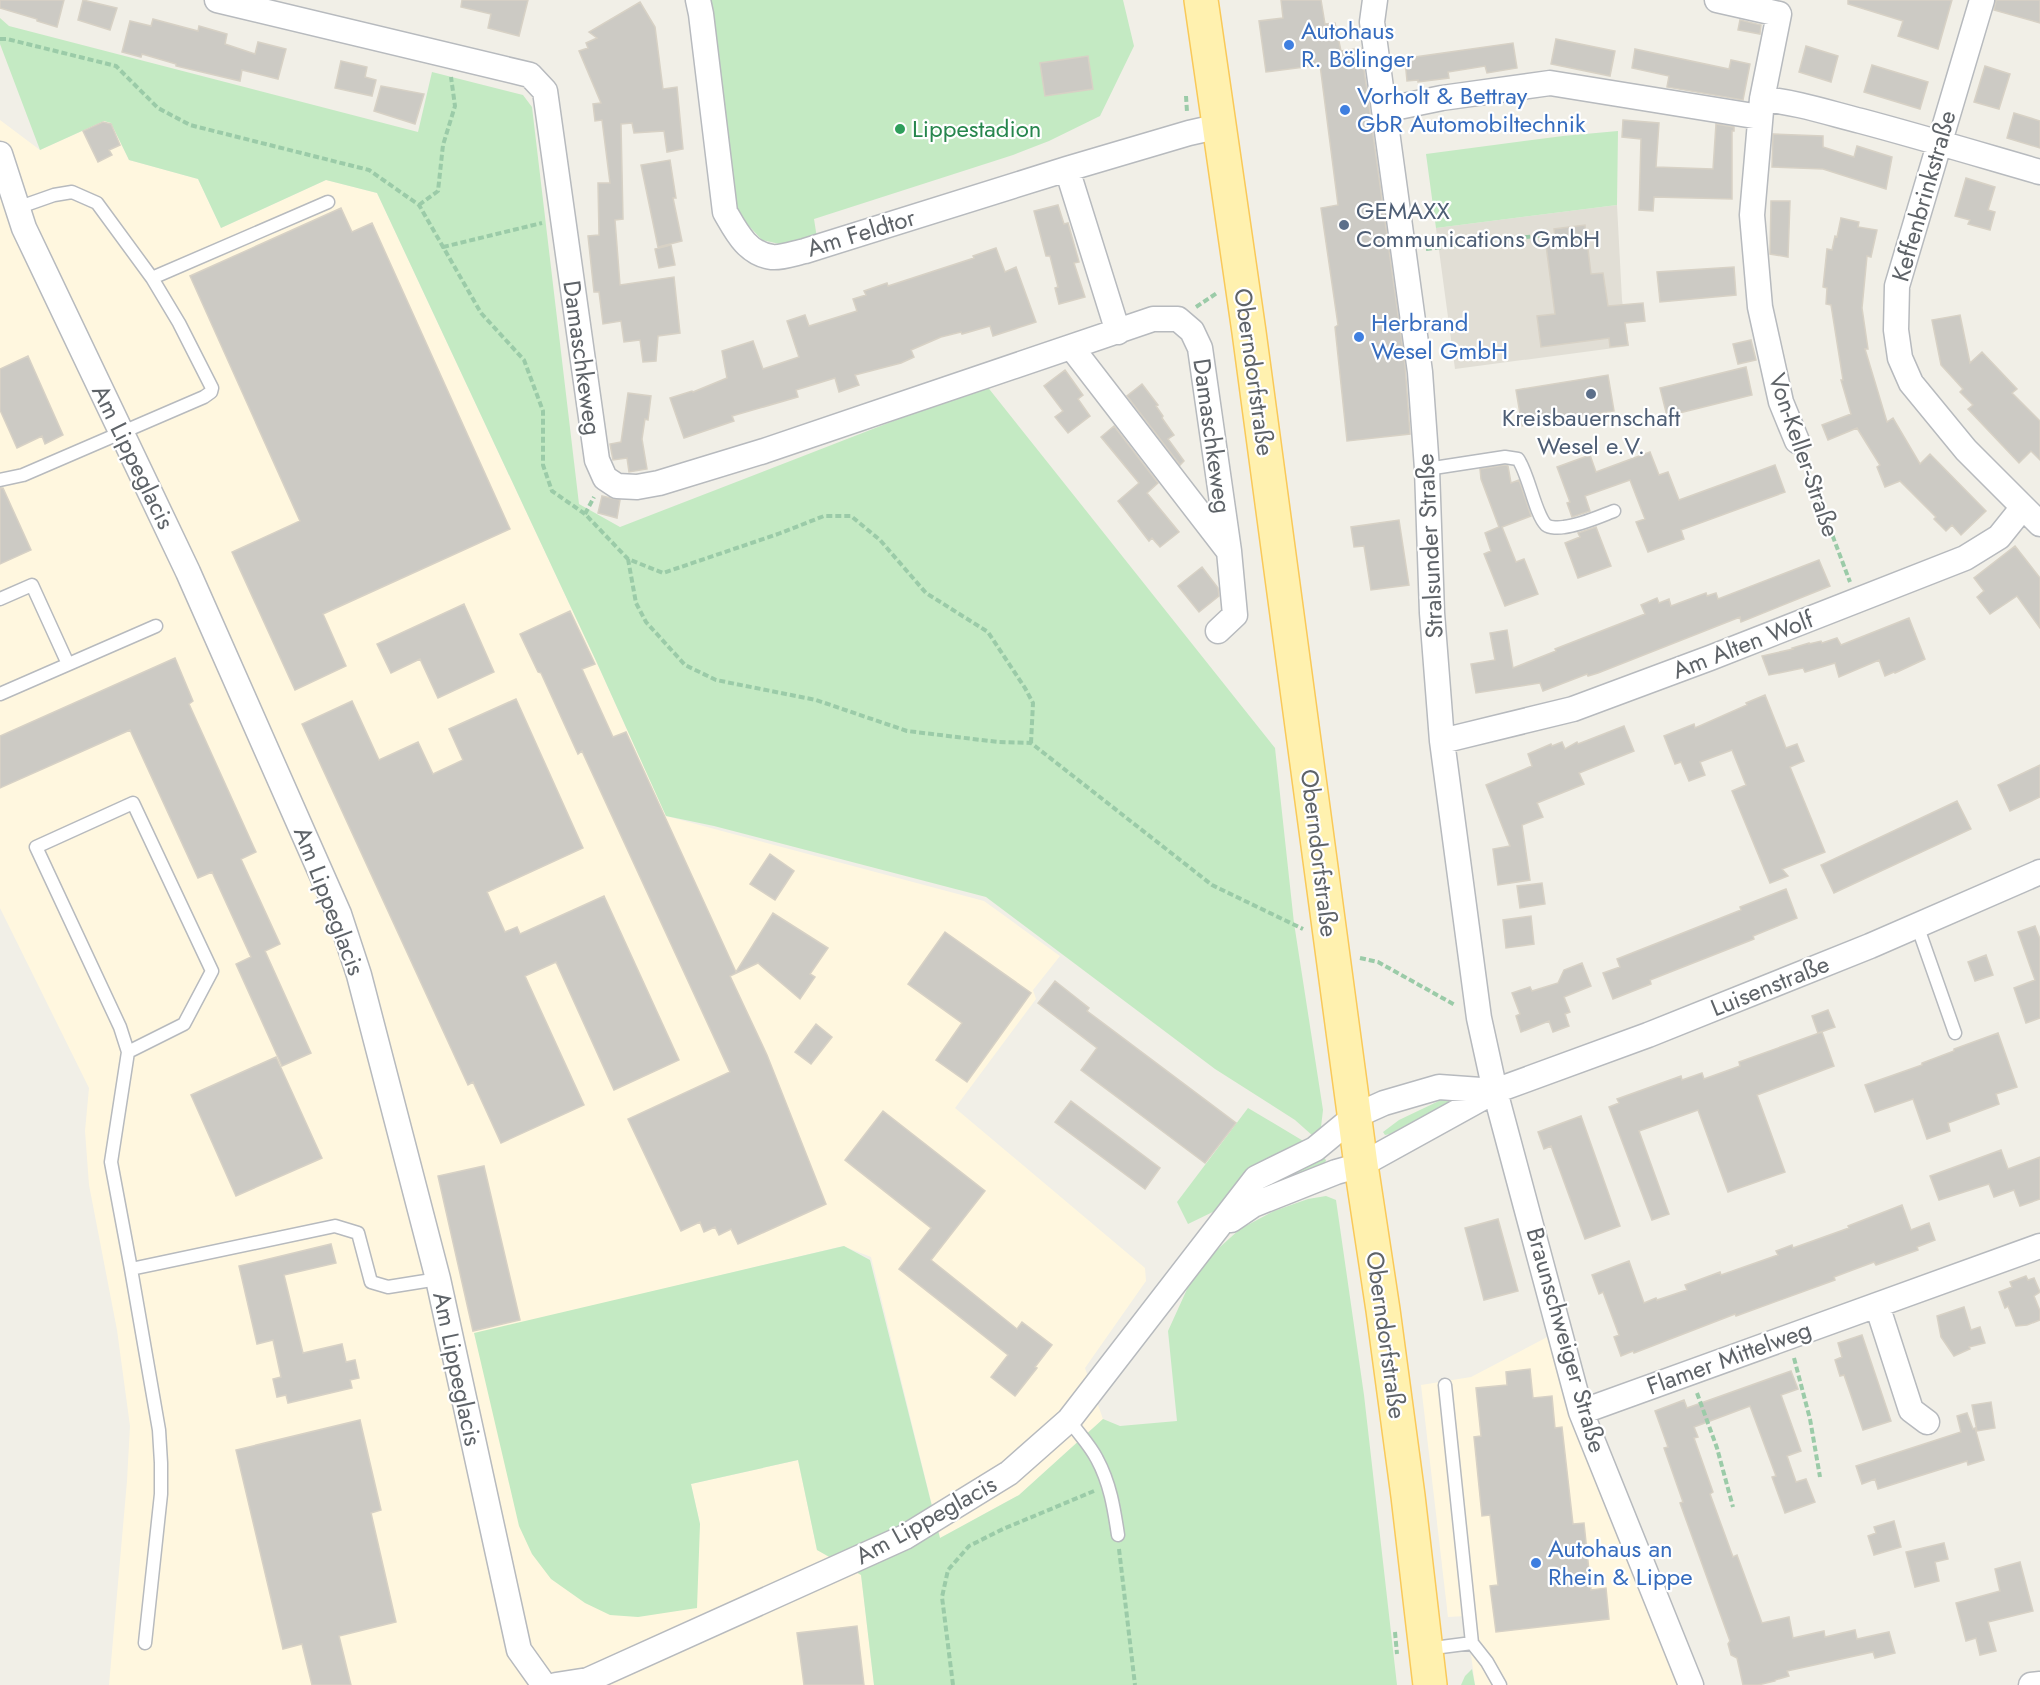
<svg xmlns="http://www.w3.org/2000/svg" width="2040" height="1685" font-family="Jost,sans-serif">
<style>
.commercial{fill:#fff7df}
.education{fill:#e1ded5}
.green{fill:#c4eac3}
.building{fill:#cccac4;stroke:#d7d1c5;stroke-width:1.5}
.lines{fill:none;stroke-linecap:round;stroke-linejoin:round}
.lane-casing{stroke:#b7babe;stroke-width:15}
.street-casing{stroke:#b7babe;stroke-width:27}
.primary-casing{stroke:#f9c959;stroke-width:36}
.path{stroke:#9bcba8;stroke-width:4;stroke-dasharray:6 3;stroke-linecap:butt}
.lane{stroke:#fff;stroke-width:12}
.street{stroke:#fff;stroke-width:24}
.primary{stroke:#fff1af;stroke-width:33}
.shop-dot{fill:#3f7fe0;stroke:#fff;stroke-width:2}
.leisure-dot{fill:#2e9e5b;stroke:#fff;stroke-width:2}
.service-dot{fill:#5c6f8a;stroke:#fff;stroke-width:2}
.labels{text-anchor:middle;stroke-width:4.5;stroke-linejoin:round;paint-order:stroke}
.shop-label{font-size:24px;fill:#366cbe;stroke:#fff;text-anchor:start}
.leisure-label{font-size:24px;fill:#27864d;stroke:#fff;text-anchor:start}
.street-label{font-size:24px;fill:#5e6368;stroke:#fff}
.service-label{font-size:24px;fill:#4e5e75;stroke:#fff;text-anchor:start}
</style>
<rect width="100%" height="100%" fill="#f1efe7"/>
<path class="commercial" d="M0,120L40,150L104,121L111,123L129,160L198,179L221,228L326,180L377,193L597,663L666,816L984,901L1060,956L1033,990L1036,999L955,1108L1145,1268L1146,1281L1085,1368L1103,1419L1019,1495L940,1538L871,1257L843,1246L475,1334L700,1524L691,1484L798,1460L817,1550L861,1574L874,1685H109L127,1481L130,1426L117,1330L89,1185L85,1131L89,1088L0,908Z
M1551,1335L1574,1417L1677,1685H1475L1466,1616L1448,1617L1421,1385L1471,1377Z"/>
<path class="education" d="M1617,205L1622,300L1629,346L1455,369L1436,228Z"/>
<path class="green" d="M709,0H1123L1134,46L1100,116L1049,141L1013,155L814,219L817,238L788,246L762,240L735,211Z
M0,18L9,26L418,132L432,72L523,95L532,107L579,504L620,527L986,385L1275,748L1294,923L1323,1110L1321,1127L1313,1136L1295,1120L1215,1069L986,897L714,826L666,816L597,663L377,193L326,180L221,228L198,179L129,160L111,123L104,121L40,150L0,44Z
M1618,131L1617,205L1436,228L1426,154L1563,136Z
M1443,1099L1448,1100L1450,1104L1446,1107L1390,1134L1385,1135L1383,1132L1399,1120Z
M1248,1108L1305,1142L1221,1208L1188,1224L1177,1202Z
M1323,1157L1326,1160L1325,1164L1260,1195L1261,1185Z
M1326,1196L1336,1200L1364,1395L1397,1685H874L861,1575L817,1550L798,1460L691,1484L700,1524L697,1608L638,1617L610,1615L585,1603L551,1579L532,1554L519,1526L474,1333L844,1246L870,1260L940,1538L1019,1495L1103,1419L1120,1426L1177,1421L1168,1331L1188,1287L1211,1255L1240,1229L1274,1211L1308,1199Z
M1472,1669L1475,1685H1461L1465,1676Z"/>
<path class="building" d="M0,0H64L57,27L37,21V19L0,8Z
M83,0L117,8L110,30L78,20Z
M462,0H528L519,36L488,28L491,14L461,7Z
M1281,0H1321L1325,24L1335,23L1341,51L1361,48L1405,365L1410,434L1347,441L1335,327L1338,325L1321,208L1338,205L1320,65L1266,72L1259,21L1283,18Z
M1848,0H1952L1938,49L1898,36L1903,21L1848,4Z
M1996,0H2040V23L1994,10Z
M640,2L655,27L663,89L677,87L683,149L667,152L664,131L634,133L632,123L621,124L623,219L615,220L620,285L674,277L680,333L658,336L656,361L643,362L640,340L624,342L621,321L603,324L599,292H594L588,236L599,235L598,183H610L602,120L595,121L593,104L601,103L579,51L588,48L586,43L597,38L589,32Z
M153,19L198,31L199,26L227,34L225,44L255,54L258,42L286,49L278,79L242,70L240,81L176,66V64L142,54L141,57L122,52L130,21L151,26Z
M1740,20L1761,25L1760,34L1738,30Z
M1556,39L1615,51L1610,76L1551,64Z
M1513,43L1517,68L1487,73L1485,66L1448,72L1449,78L1418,82V80L1407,81L1405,60L1415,59V57Z
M1806,46L1838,56L1831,82L1799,72Z
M1635,49L1729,69L1731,60L1750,64L1743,100L1667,87L1669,76L1632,68Z
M1088,56L1093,89L1045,96L1040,63Z
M341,61L367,67L365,77L376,80L372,96L335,88Z
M1872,65L1928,82L1920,109L1864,92Z
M1985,66L2010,74L1999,109L1974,102Z
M381,86L424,94L415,124L374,111Z
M2014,113L2040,121V148L2007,138Z
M1623,120L1659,123L1656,167L1713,169L1716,124L1734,127V131H1732V199L1654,197L1653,211L1639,210L1641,139L1622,137Z
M103,122L111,124L120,145L109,150L112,155L98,162L83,131Z
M1773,134L1823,136V147L1854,157L1857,146L1892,157L1886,189L1823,169L1772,167Z
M670,160L676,198H673L682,241L658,247L641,165Z
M1966,178L1995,187L1988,210L1995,212L1990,230L1968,224L1970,220L1955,216Z
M1771,201H1790L1788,257L1770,254Z
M1058,205L1064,224L1068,223L1079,262L1074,263L1085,297L1059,304L1055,288L1058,287L1050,256H1046L1034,211Z
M341,208L352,232L372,223L510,529L323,614L346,666L295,690L232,552L300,521L190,276Z
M1841,218L1859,222L1858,227L1877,230L1871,257L1867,256L1862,308L1868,349H1865L1887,422L1893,418L1920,464L1930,454L1986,511L1961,535L1952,525L1946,531L1934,519L1936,517L1900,481L1885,487L1877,467L1880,465L1857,428L1828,440L1822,425L1851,414L1841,380H1843L1831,305L1826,304L1827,288L1823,287L1827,249L1832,250L1835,236L1837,237Z
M1585,225L1591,274L1603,273L1608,306L1643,303L1645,321L1625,323L1628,345L1610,347L1609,338L1541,347L1537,316L1555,314L1546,245L1556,244L1554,229Z
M671,245L675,265L659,268L655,249Z
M996,248L1005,272L1016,267L1036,322L993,336L990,326L962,334L961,332L941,337L911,350L914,357L901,363L855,375L859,385L839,392L835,378L796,390L798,397L732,416L734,421L684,438L670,398L692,391L693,392L727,378L722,351L753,341L763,369L799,357L787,321L805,315L809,326L857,311L853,299L866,295L864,291L887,283L888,286L974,258L973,256Z
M1734,267L1736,295L1660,302L1657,272Z
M1960,315L1970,363L1982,352L2017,389L2012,393L2040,421V460L2031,451L2019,463L1968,409L1973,405L1960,392L1963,389L1941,365L1932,320Z
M1751,340L1756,360L1738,364L1733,344Z
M28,356L63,435L45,444L42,436L17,448L0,410V369Z
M1746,367L1752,395L1667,416L1660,388Z
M1065,370L1083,395L1078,399L1090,416L1068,433L1055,417L1063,411L1044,386Z
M1608,375L1614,411L1522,426L1516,390Z
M1142,384L1158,405L1156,406L1163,416L1162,418L1174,435L1168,439L1184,461L1180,465L1127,396Z
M628,393L651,396L648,420L645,419L642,439L647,469L629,472L627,458L613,460L610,444L621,442Z
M1114,426L1158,483L1147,493L1179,532L1160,547L1152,538L1149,541L1118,501L1139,483L1101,437Z
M1650,452L1659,475L1668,472L1679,500L1775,465L1785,492L1681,530L1684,539L1648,552L1636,522L1645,519L1630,480L1585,496L1590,511L1572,517L1567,503L1570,502L1557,467L1590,455L1596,472Z
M1505,465L1508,466L1511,483L1519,480L1531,516L1502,527L1516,562L1524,559L1538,594L1505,606L1484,554L1491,551L1485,533L1499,527L1481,479L1480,469Z
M0,488H3L31,550L0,564Z
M602,496L620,500L617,518L598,513Z
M1399,520L1409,585L1371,590L1364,546L1354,547L1351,527Z
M1596,527L1611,566L1578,578L1565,543L1580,537L1578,533Z
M2015,546L2040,578V628L2017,596L1990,614L1977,597L1984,591L1974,578Z
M1819,560L1830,586L1741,622L1740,617L1598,673L1588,676L1587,674L1543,691L1540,683L1476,693L1471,664L1495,660L1490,633L1507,630L1513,668L1556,651L1555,649L1645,614L1641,605L1657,598L1659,603L1669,599L1671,606L1706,593L1707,596L1716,593L1718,599Z
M1202,567L1218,588L1219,596L1199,612L1178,586Z
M464,604L494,672L438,698L420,659L391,673L377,644Z
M570,611L595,664L582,669L613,737L626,732L736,972L773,913L828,948L810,974L815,977L800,999L758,963L730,976L767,1055L826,1204L738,1244L731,1229L719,1235L715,1227L704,1232L700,1222L681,1231L628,1119L730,1072L582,751L578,754L541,673L538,672L520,634Z
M1909,618L1925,659L1895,673L1894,672L1885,676L1879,660L1839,677L1835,663L1805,672L1803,668L1769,675L1762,656L1793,649L1792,648L1809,643V644L1821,641L1822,643L1837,638L1841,645Z
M175,658L193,701L189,704L256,852L241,859L280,944L265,951L311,1053L282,1066L236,964L251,957L212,872L198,878L130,730L0,788V736Z
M1765,695L1786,748L1797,744L1804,761L1790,767L1825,852L1782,869L1788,876L1770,883L1732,791L1746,785L1732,750L1700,762L1705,775L1689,781L1681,762L1675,764L1664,736L1694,724L1695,728L1747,705L1746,703Z
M516,699L583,848L487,892L505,932L517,927L520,934L604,896L679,1060L614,1090L556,962L525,976L584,1105L501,1143L473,1082L468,1085L302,724L352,701L379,760L418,742L433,774L463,760L449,729Z
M1624,726L1634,751L1579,773L1584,784L1537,803L1543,817L1522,825L1530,880L1498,885L1493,849L1510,846L1486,785L1532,766L1528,754L1551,744L1552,746L1562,742L1565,749L1577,742L1578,744Z
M2040,765V797L2010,811L1998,785Z
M1957,801L1971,829L1834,893L1821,865Z
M770,854L794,871L775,900L750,884Z
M1542,883L1545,904L1520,908L1517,886Z
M1786,889L1797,918L1753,936L1754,939L1650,980L1651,984L1613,999L1603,973L1620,967L1617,959L1741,910L1740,907Z
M1531,916L1534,944L1506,948L1503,920Z
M2035,926L2040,939V1018L2026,1023L2014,988L2035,980L2018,932Z
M945,932L1031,993L967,1082L936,1060L962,1023L908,984Z
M1986,955L1993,975L1975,981L1968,962Z
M1582,963L1591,986L1564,997L1570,1012L1565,1014L1569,1026L1553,1032L1549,1021L1521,1032L1516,1016L1520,1014L1512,993L1530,987L1532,991L1558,983L1564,970Z
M1055,981L1089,1008L1087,1011L1236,1123L1205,1163L1081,1070L1097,1048L1038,1003Z
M1828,1010L1835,1027L1818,1033L1812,1016Z
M816,1024L832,1037L811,1064L795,1052Z
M1822,1032L1834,1066L1757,1095L1785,1172L1728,1192L1698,1110L1639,1131L1669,1214L1652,1220L1609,1107L1619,1103L1617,1099L1681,1076L1682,1080L1702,1073L1704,1079L1740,1066L1739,1062Z
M1998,1033L2017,1087L1996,1094L1999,1104L1948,1123L1950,1131L1927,1139L1913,1099L1875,1112L1865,1085L1922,1065V1063L1954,1051V1049Z
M276,1057L322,1158L236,1196L191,1095Z
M1071,1101L1160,1168L1145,1189L1055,1122Z
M883,1111L985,1191L931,1260L1017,1329L1022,1322L1052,1345L1035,1367L1037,1368L1015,1396L991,1377L1008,1355L899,1269L931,1228L845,1160Z
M1581,1116L1620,1226L1585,1239L1551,1146L1544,1149L1538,1132Z
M2001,1150L2008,1169L2040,1157V1199L2020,1206L2014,1190L1994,1197L1989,1184L1939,1200L1930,1176Z
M484,1166L520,1320L473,1331L438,1176Z
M1902,1205L1911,1230L1929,1223L1935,1240L1917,1247L1918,1250L1876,1265L1874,1262L1834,1277L1835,1280L1736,1316L1735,1314L1634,1353L1633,1351L1621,1356L1614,1337L1619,1335L1603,1292L1599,1294L1592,1275L1629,1261L1644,1303L1656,1298L1657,1300L1687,1290L1685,1285L1720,1272L1721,1275L1778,1255L1776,1251L1792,1245L1793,1248L1849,1228L1848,1226Z
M1498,1219L1518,1291L1484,1300L1465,1228Z
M331,1244L336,1263L284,1275L303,1353L342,1344L346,1362L355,1360L359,1378L350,1380L352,1388L288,1403L286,1395L277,1397L273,1379L281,1377L273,1340L257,1344L239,1266Z
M2026,1276L2028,1280L2034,1278L2040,1292L2034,1296L2040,1311V1320L2027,1325L2016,1326L2008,1306L2005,1308L1999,1292L2012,1287L2010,1282Z
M1964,1307L1971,1330L1980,1327L1985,1343L1969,1347L1970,1349L1954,1356L1941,1337L1937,1316Z
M1862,1335L1891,1421L1863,1430L1844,1375L1840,1376L1835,1360L1842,1357L1838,1343Z
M1530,1369L1533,1398L1552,1396L1555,1428L1562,1427L1573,1524L1584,1523L1591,1590L1606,1588L1609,1619L1496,1632L1490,1586L1498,1585L1490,1515L1482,1516L1474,1437L1481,1436L1476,1388L1507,1385L1506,1372Z
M1791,1371L1798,1389L1781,1395L1801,1451L1787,1456L1796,1482L1806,1479L1815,1502L1785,1513L1772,1477L1776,1476L1750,1406L1694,1427L1698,1437L1694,1438L1713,1492L1710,1494L1733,1557L1737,1555L1762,1623L1789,1617L1793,1638L1824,1631L1825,1637L1855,1630L1857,1639L1889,1632L1895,1653L1875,1658L1873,1652L1787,1671L1789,1676L1775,1680V1681L1758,1685H1743L1737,1658L1731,1655L1728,1644L1730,1641L1680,1503L1683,1502L1664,1448L1668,1447L1655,1411L1684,1400L1687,1408Z
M1991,1402L1995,1428L1977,1431L1972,1405Z
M1967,1413L1973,1429L1975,1428L1984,1460L1968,1465L1967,1461L1878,1489L1875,1479L1862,1484L1856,1466L1961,1432L1957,1416Z
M360,1420L381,1510L371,1513L396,1622L339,1636L351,1685H312L302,1644L283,1649L236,1450Z
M1894,1521L1901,1547L1874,1555L1868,1536L1876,1533L1874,1527Z
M1944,1543L1948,1559L1935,1562L1939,1581L1915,1587L1906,1552Z
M2020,1562L2033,1611L1988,1622L1996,1651L1980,1655L1976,1638L1966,1641L1956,1603L2000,1591L1995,1569Z
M857,1626L864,1685H804L797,1633Z"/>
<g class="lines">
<g class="lane-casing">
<path id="lane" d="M152,278L328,202
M1427,469L1505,457L1518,459C1529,475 1535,514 1546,525C1550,528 1559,528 1564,527C1581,525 1598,517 1614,511
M0,480L23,475L204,397L211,392L212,388L179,323L152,278L97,203L72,192L54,195L17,208
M0,599L32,585L68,664
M0,694L156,626
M1917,925L1955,1033
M128,1052L184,1024L212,971L133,803L36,847L120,1027L128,1052L111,1162L131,1269L159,1430L161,1463V1494L145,1643
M131,1269L335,1226L358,1233L371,1282L388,1287L438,1279
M1069,1420C1078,1433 1090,1445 1097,1459C1110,1483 1114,1508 1118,1535
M1472,1643L1487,1662L1500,1685
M1426,1649L1472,1643L1445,1385"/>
</g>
<g class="street-casing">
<path id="street" d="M217,0L530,75L545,91L597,460L605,478L617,486L637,487L659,483L764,451L1153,319H1178L1192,331L1200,348L1229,551L1235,615L1218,631
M698,0L701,14L725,212C736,231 747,254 772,257C782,258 795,253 805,251L1067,169L1189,133L1220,126
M1375,0L1372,22L1420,372L1427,469L1432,613L1442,741L1479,1018L1495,1091L1581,1412L1691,1685
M1717,0L1779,14L1762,99L1752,215L1760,307L1781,402L1797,441
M1982,0L1897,286L1896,330L1900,358L1911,383L1966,450L2040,524
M1762,99C1796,102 1829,113 1861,121C1921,137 1981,155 2040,172
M1384,110L1442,98L1550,83L1760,117
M0,154L24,228L188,572L339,914L359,975L438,1279L519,1650L544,1685
M1067,169L1118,332
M1072,348L1227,549
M1442,741L1573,709L1710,658L1965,558L1999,537L2023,507
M1231,1220L1253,1205L1336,1172L1361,1165L1495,1091L1648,1035L1870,946L2040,872
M1877,1305L1911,1410L1927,1422
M1581,1412L2040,1246
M556,1685L588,1680L905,1537L1009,1473L1069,1420L1256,1178L1315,1149L1355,1116L1384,1103L1439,1087L1495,1091
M2031,1685L2040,1684"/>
</g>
<g class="primary-casing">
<path id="primary" d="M1201,0L1249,332L1361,1165L1383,1310L1408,1496L1430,1685"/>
</g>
<path class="path" d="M0,39H7L116,66L158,108L190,125L369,170L419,205L481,313L524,360L543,411V465L552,491L585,514L628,559L663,573L778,534L824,516H851L880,540L926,593L988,632L1025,688L1033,703L1031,743
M1186,96L1187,112
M419,205L438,191L443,145L455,106L451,77
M443,247L542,223
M1426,249L1544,235
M1196,307L1217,293
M1804,460L1850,582
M585,514L594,497
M628,559L636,603L646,622L685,665L716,680L816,700L907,731L998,742L1031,743L1212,885L1303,929
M1360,958L1378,962L1455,1005
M1794,1358L1810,1419L1820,1477
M1697,1393L1717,1448L1733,1507
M1119,1549L1135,1685
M1395,1632L1397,1654
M953,1685L942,1597L948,1570L969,1546L1003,1529L1094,1491"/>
<use href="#lane" class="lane"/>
<use href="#street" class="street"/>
<use href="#primary" class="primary"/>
</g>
<g class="shop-dot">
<circle cx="1289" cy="45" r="6"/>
<circle cx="1345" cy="110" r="6"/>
<circle cx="1359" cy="337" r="6"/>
<circle cx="1536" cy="1563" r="6"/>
</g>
<circle class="leisure-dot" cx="900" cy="129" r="6"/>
<g class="service-dot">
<circle cx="1344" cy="225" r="6"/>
<circle cx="1591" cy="394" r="6"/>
</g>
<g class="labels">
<g class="shop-label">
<text x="1301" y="39">Autohaus<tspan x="1301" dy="28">R. Bölinger</tspan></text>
<text x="1357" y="104">Vorholt &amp; Bettray<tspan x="1357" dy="28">GbR Automobiltechnik</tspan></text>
<text x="1371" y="331">Herbrand<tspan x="1371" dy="28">Wesel GmbH</tspan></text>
<text x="1548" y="1557">Autohaus an<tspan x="1548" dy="28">Rhein &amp; Lippe</tspan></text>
</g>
<g class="leisure-label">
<text x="912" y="137">Lippestadion</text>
</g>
<g class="street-label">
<text transform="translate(1924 196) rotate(-74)" y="8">Keffenbrinkstraße</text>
<text transform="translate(861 233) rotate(-17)" y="8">Am Feldtor</text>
<text transform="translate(582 358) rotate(82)" y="8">Damaschkeweg</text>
<text transform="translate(1254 372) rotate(82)" y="8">Oberndorfstraße</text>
<text transform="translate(1212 436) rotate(82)" y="8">Damaschkeweg</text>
<text transform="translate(1804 455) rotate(71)" y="8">Von-Keller-Straße</text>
<text transform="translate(133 457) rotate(64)" y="8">Am Lippeglacis</text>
<text transform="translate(1430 546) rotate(-93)" y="8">Stralsunder Straße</text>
<text transform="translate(1743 645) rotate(-21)" y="8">Am Alten Wolf</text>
<text transform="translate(1319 853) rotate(83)" y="8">Oberndorfstraße</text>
<text transform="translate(329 901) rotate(69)" y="8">Am Lippeglacis</text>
<text transform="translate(1770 986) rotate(-22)" y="8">Luisenstraße</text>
<text transform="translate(1386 1335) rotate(82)" y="8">Oberndorfstraße</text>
<text transform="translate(1566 1340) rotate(74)" y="8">Braunschweiger Straße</text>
<text transform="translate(1729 1358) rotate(-20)" y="8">Flamer Mittelweg</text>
<text transform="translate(457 1369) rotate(78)" y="8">Am Lippeglacis</text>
<text transform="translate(926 1520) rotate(-29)" y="8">Am Lippeglacis</text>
</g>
<g class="service-label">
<text x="1356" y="219">GEMAXX<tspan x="1356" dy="28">Communications GmbH</tspan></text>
<text x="1591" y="426" text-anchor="middle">Kreisbauernschaft<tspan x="1591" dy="28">Wesel e.V.</tspan></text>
</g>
</g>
</svg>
